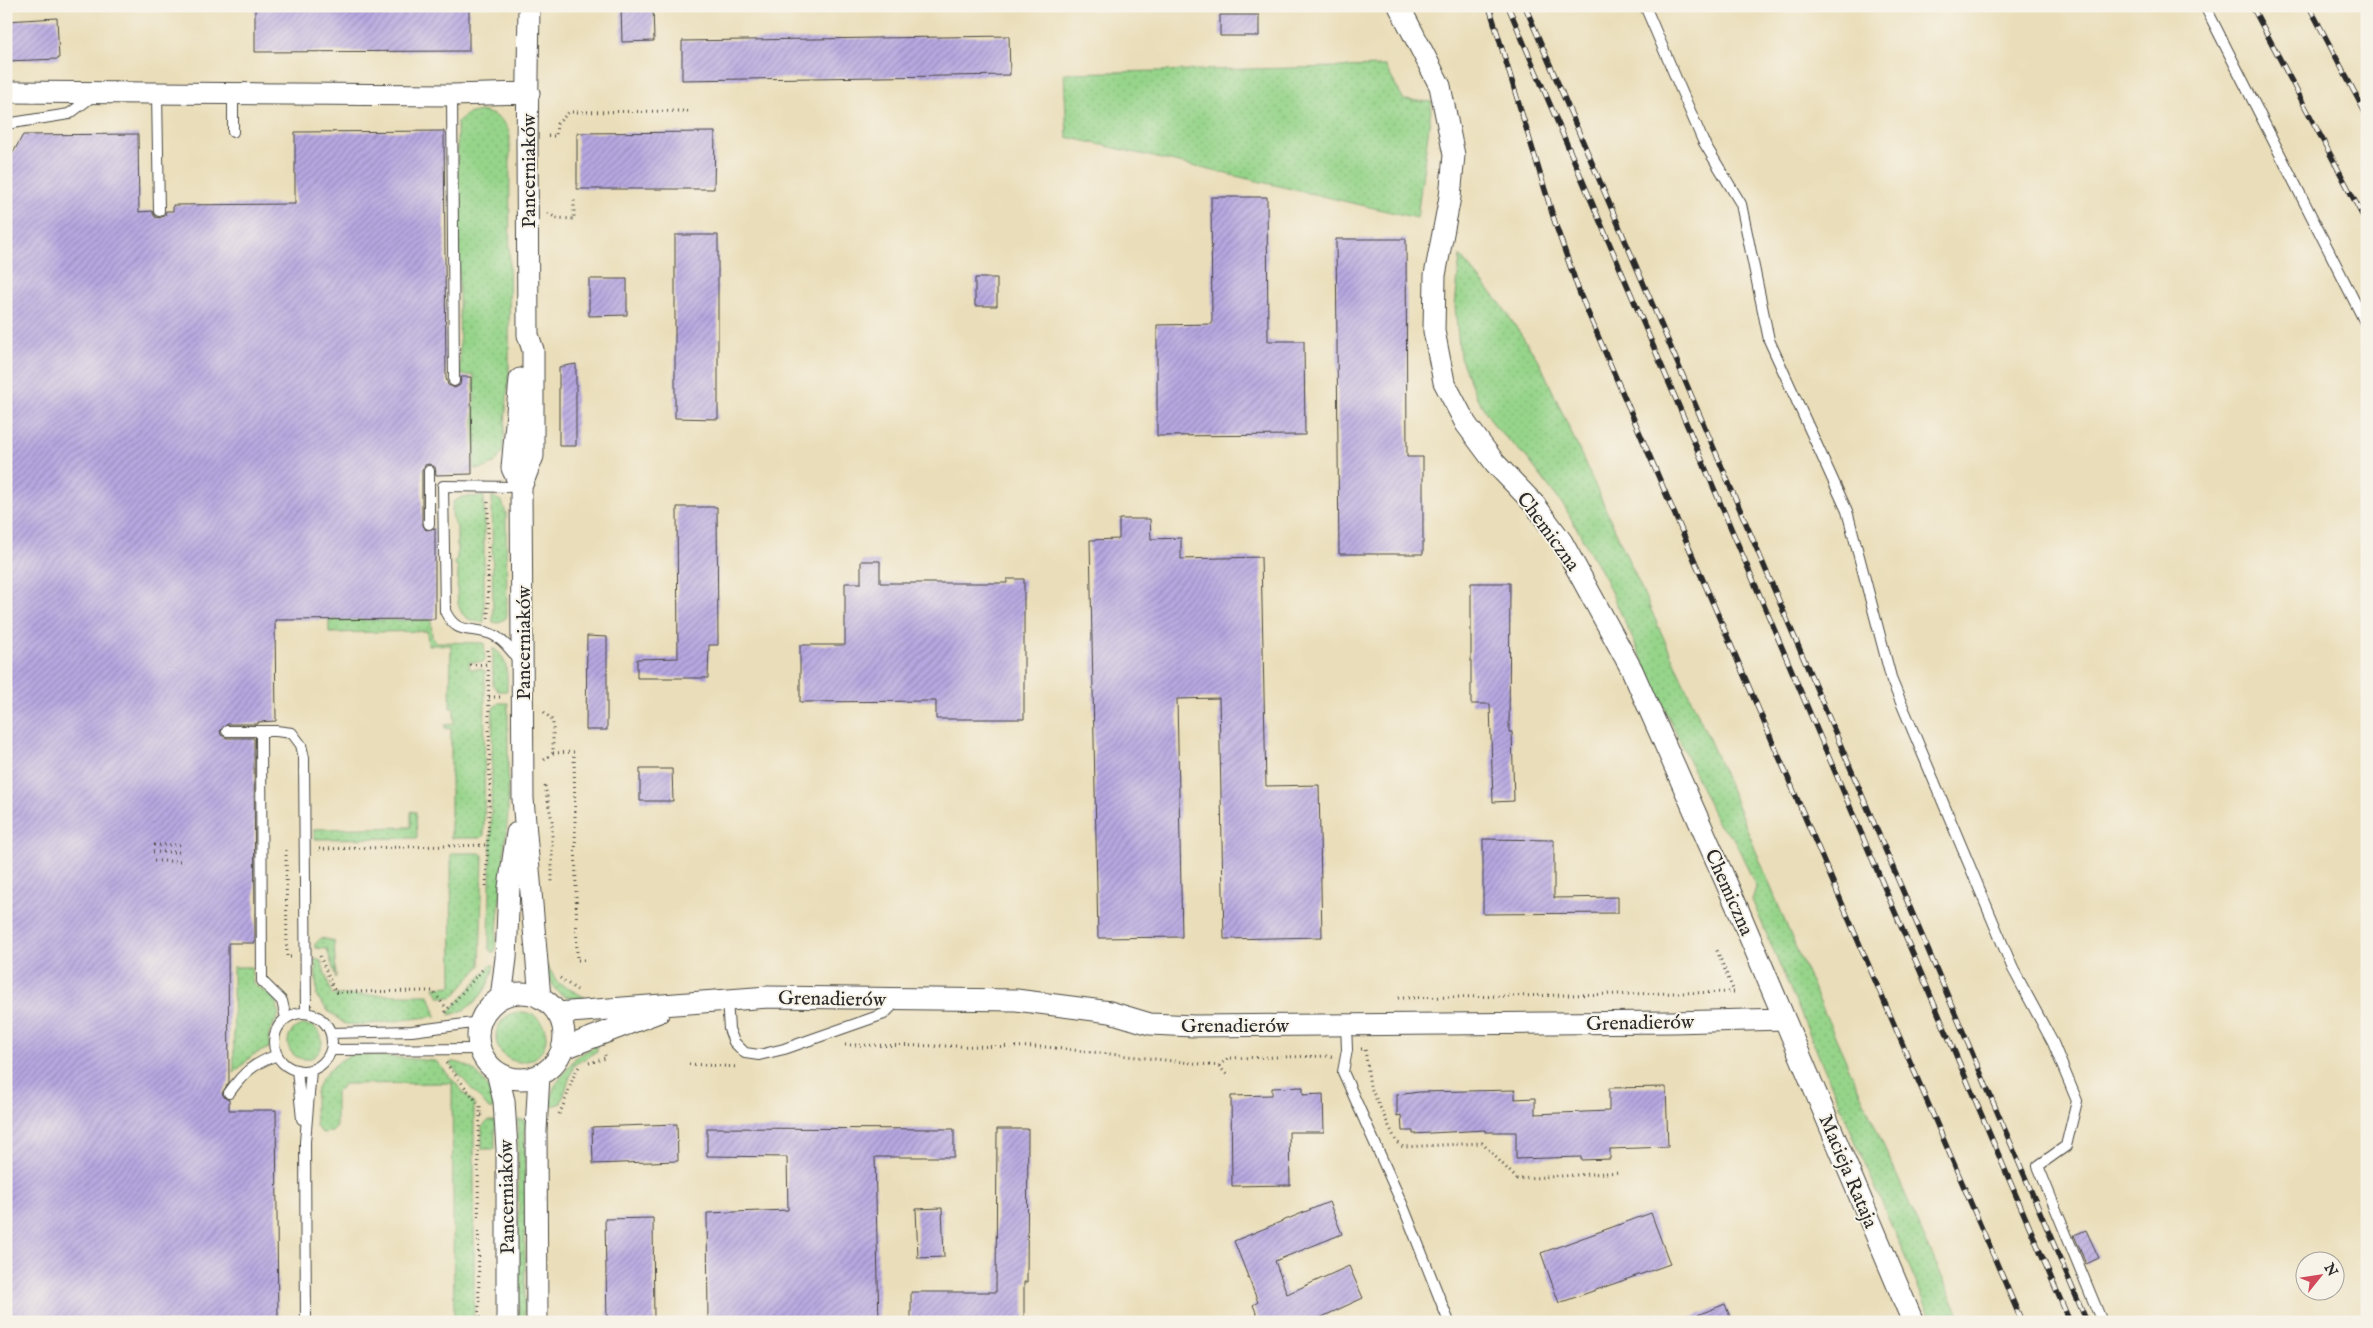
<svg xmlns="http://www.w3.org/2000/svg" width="2373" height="1328" font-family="'IM FELL English',serif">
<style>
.grass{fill:url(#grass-dots);stroke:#60805a}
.building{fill:url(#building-hatch)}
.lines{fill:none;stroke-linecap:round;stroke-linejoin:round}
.service-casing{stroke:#484640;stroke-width:12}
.minor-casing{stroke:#484640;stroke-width:23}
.path{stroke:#484640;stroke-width:3;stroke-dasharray:1 4;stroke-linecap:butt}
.service{stroke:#fff;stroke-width:10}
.minor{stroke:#fff;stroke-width:21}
.rail-casing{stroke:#2b2b2b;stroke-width:5.5}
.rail{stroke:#f7f3e8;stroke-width:4;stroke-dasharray:11;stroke-linecap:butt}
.labels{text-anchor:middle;stroke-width:4;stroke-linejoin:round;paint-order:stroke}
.street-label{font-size:20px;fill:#2b2b2b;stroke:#f7f3e8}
</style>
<defs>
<pattern id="grass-dots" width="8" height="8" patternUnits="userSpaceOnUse" patternTransform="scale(1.25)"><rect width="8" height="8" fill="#96d48a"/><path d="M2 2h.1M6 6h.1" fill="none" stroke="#81b677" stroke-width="1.8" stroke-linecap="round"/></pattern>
<pattern id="building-hatch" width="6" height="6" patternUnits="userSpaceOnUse" patternTransform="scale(1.25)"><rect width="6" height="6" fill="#b7a8e1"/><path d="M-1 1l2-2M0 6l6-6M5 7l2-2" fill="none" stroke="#9589b7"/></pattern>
</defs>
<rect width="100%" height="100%" fill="#f7f3e8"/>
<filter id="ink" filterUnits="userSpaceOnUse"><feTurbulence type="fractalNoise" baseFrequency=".02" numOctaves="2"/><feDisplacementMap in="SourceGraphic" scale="10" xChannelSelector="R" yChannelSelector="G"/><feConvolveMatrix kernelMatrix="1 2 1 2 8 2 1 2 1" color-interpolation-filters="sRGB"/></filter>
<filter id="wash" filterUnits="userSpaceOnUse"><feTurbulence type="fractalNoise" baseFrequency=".0096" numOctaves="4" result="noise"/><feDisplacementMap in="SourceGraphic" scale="20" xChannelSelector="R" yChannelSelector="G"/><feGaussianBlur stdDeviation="1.12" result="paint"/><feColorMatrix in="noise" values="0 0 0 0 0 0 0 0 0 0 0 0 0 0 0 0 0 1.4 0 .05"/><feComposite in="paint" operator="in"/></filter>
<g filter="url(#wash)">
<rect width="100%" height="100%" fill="#eadeba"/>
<path class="grass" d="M1385,66L1404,100L1432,102L1417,218L1067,137L1064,73Z
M480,111C496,114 506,120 510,136L509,372L503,450C498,463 487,470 474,469V375H460L457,122L467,114Z
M1460,256L1500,303L1540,363L1718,759L1798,953L1962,1322H1933L1752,900L1756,887L1734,838L1719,826L1605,579L1566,509L1527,458L1496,428L1476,396L1460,357L1455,307Z
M484,496V622C450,622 458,592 458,568L455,564L457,557V527C452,521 451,511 453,502L462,497Z
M492,496L502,502L506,513L507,614L506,618L498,623L493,622Z
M329,620H431L432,637L436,642L484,643L485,659L483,662H469L470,669H481L485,671L484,835L481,838H451V729L445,728V725L454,724V708H450L451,645H428L427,631L329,633Z
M493,648C509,658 507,674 507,691H498L493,685Z
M499,703H508V813L495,952H491L489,948L493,708Z
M411,811L416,812L417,838L314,839V829L411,827Z
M451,853H480L483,855L480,966L453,997H439L434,987L452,986Z
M321,938L334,941L336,978L327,949L315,948V944Z
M315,959L321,961L332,995H429L436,1016L362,1025L345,1024L328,1011L317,997Z
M546,964L558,983L586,998C559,1001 551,989 546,964Z
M491,965H494C490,989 474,1010 449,1015L450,1011Z
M233,967H251L253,983L275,999L279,1014L269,1034V1048L253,1055L234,1073Z
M496 1037a25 25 0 1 1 50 0a25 25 0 1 1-50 0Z
M288 1042a17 17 0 1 1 34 0a17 17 0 1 1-34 0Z
M597,1045V1051L574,1065L561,1103L549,1107L554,1087L576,1057Z
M357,1054L436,1061L474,1104V1322H454L452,1083L345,1084L336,1092V1128L332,1132L322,1133L316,1126C315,1102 311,1086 331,1069C339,1061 345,1056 357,1054Z
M451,1062C474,1062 493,1087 493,1109H489L451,1065Z
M518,1120H525V1322H519Z
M488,1121H495V1149H482V1127Z"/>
<g id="blocks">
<path class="building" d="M255,6H469V51L255,52Z
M621,6H653L654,41L622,42Z
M1220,15H1259V36H1220Z
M57,18L59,59L6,61V21Z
M1009,36L1010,75L682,80V41Z
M444,131L446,378L448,385L455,388L460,385L461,377H471L472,474L436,475L435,467L429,464L425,465L422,471V524L426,530L435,528V619L275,620L276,721L258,722V724H227L220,731L221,735L227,738H254L255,943H228L229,1082L222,1093L225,1098L229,1100V1110H276L278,1322H6V165L23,135L138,134L139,212L152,211L155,217L160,218L165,215L166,211H173V205L295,204V132Z
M715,132L714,189H577V133Z
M1211,197H1267L1268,341H1304L1305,435L1157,436V325L1212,324Z
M675,235H718V419L675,418Z
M1336,239H1406L1407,457H1423V554H1339Z
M975,278H997V306H975Z
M589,279H627V315L589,316Z
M576,364V446H559V367Z
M677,507H717L718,645H709L708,678H637V659L678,658Z
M1119,519H1150L1151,539L1181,538V559L1261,557L1266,786L1319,785L1322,937L1224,939L1219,698L1177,699L1182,937L1098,938L1090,540L1119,539Z
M861,561H880V583H1007V579H1024V719H936V701L800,702V645H845V583H861Z
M1471,583H1510L1509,732H1512L1514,801L1493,802L1490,704H1471Z
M587,636L607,637V730H586Z
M640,769H672L673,801H640Z
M1483,839L1554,840V898L1618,897V913L1483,914Z
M1303,1087V1095L1323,1094L1324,1132H1289L1290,1185L1232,1186L1231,1096L1272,1095V1088Z
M1666,1087L1668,1147L1610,1149V1159L1581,1160V1157L1516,1159V1132H1485V1130L1413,1134V1131H1402L1401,1115L1397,1116V1095L1419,1092L1515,1090V1099L1535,1098V1114L1609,1111V1088Z
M677,1124L678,1161L593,1164L592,1127Z
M707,1128L954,1129V1157H875L879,1322H708L707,1213L788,1210L787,1157L707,1156Z
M997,1129H1028L1027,1282H1024V1322H911V1292H996Z
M1329,1202L1342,1234L1275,1261L1287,1294L1349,1266L1363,1298L1311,1322H1260L1253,1305L1258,1302L1234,1241Z
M942,1208L944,1257L918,1258L916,1209Z
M1651,1213L1670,1264L1559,1303L1541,1253Z
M653,1218L654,1322H607L605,1219Z
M2086,1230L2099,1258L2086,1264L2074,1235Z
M1725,1304L1732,1322H1683V1321Z"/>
</g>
</g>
<g filter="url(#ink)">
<use href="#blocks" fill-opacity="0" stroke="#484640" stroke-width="1"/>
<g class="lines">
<g class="service-casing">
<path id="service" d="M1645,6L1703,141L1741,204L1769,340L1847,511L1892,681L2013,969L2053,1043L2077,1101L2066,1146L2038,1166L2102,1322
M2205,6L2367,326
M157,94L159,211
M452,95L454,381
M6,124L69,114L93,96
M233,132V94
M429,471V524
M519,662C513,651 500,636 488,633C467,627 456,634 445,611L443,486L521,487
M227,731H276L292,733L301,745L304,758L306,1013
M261,731L262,981L282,1001L286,1018
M727,1000L729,1029L734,1042L745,1053L759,1055L784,1049L884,1014L898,1000
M274 1042a29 29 0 1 1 58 0a29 29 0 1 1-58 0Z
M1346,1024L1347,1050L1343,1072L1403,1206L1449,1322
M331,1033L412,1031L480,1022
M331,1050L480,1049
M297,1070L302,1119
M229,1093C244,1072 253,1064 277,1055
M306,1322L305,1142L311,1070"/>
</g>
<g class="minor-casing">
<path id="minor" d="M529,6L527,141L528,335L533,350V456L521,487L523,799L540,998
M1399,6L1440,86L1454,155L1450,197L1435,275L1434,331L1444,382L1466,424L1495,463L1535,505L1562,542L1632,670L1737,907L1913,1322
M6,92L452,95L529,93
M520,379L512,468L521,487
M478 1036a43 43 0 1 1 86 0a43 43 0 1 1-86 0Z
M501,998L506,958L509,887L517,833
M557,1013L768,997L1016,1000L1110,1012L1150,1024L1194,1026L1673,1022L1784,1019
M562,1049L659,1012
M497,1072L504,1101L507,1149V1322
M537,1322L536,1131L539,1075"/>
</g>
<path class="path" d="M548,136H556L557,124L569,112L691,111
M548,213L556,218L574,219V198
M488,618V500
M470,665L488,664
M489,697H503
M544,712L553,721V753L544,760
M553,753L574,752L577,960H584
M545,786L552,821V884
M154,845H182
M319,849L488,845
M286,850L287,957H292
M153,852H182
M154,861H183
M486,886L490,787L488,650
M320,956L335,992L433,991L447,1009
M560,978L577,990
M1398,998L1734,992L1716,948
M445,1012L484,968
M845,1045L1046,1047L1219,1066L1228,1058L1332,1056
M1361,1049H1365L1370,1086L1396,1141L1403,1147L1482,1143L1517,1179L1621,1172
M446,1063L480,1106V1115H485
M589,1063L606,1058L605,1055
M689,1064L739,1067
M1219,1066L1227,1075
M559,1114C568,1098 570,1079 580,1065
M479,1322L478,1149L480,1115"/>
<use href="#service" class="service"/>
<use href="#minor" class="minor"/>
<g class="rail-casing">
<path id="rail" d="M1489,6L1556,226L1580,294L2022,1322
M1508,6L2070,1322
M1525,6L2087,1322
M2252,6L2367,224
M2309,6L2367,116"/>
</g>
<use href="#rail" class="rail"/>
</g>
</g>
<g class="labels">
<g class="street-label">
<text transform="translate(528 171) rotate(-90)" y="7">Pancerniaków</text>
<text transform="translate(1549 531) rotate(54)" y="7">Chemiczna</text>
<text transform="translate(523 643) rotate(-90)" y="7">Pancerniaków</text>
<text transform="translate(1730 892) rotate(66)" y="7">Chemiczna</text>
<text transform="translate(832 998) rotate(1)" y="7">Grenadierów</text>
<text transform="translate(1640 1022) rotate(-1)" y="7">Grenadierów</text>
<text x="1235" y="1032">Grenadierów</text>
<text transform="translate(1849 1171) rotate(67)" y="7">Macieja Rataja</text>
<text transform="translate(506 1197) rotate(-91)" y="7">Pancerniaków</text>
</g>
</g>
<rect width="2373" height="1328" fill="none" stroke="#f7f3e8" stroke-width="25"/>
<g transform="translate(2320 1276) rotate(60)"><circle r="24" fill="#f7f3e8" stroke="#a5a39c"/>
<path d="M0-4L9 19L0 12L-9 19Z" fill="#d1495b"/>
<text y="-8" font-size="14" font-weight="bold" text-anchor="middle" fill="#2b2b2b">N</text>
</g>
</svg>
